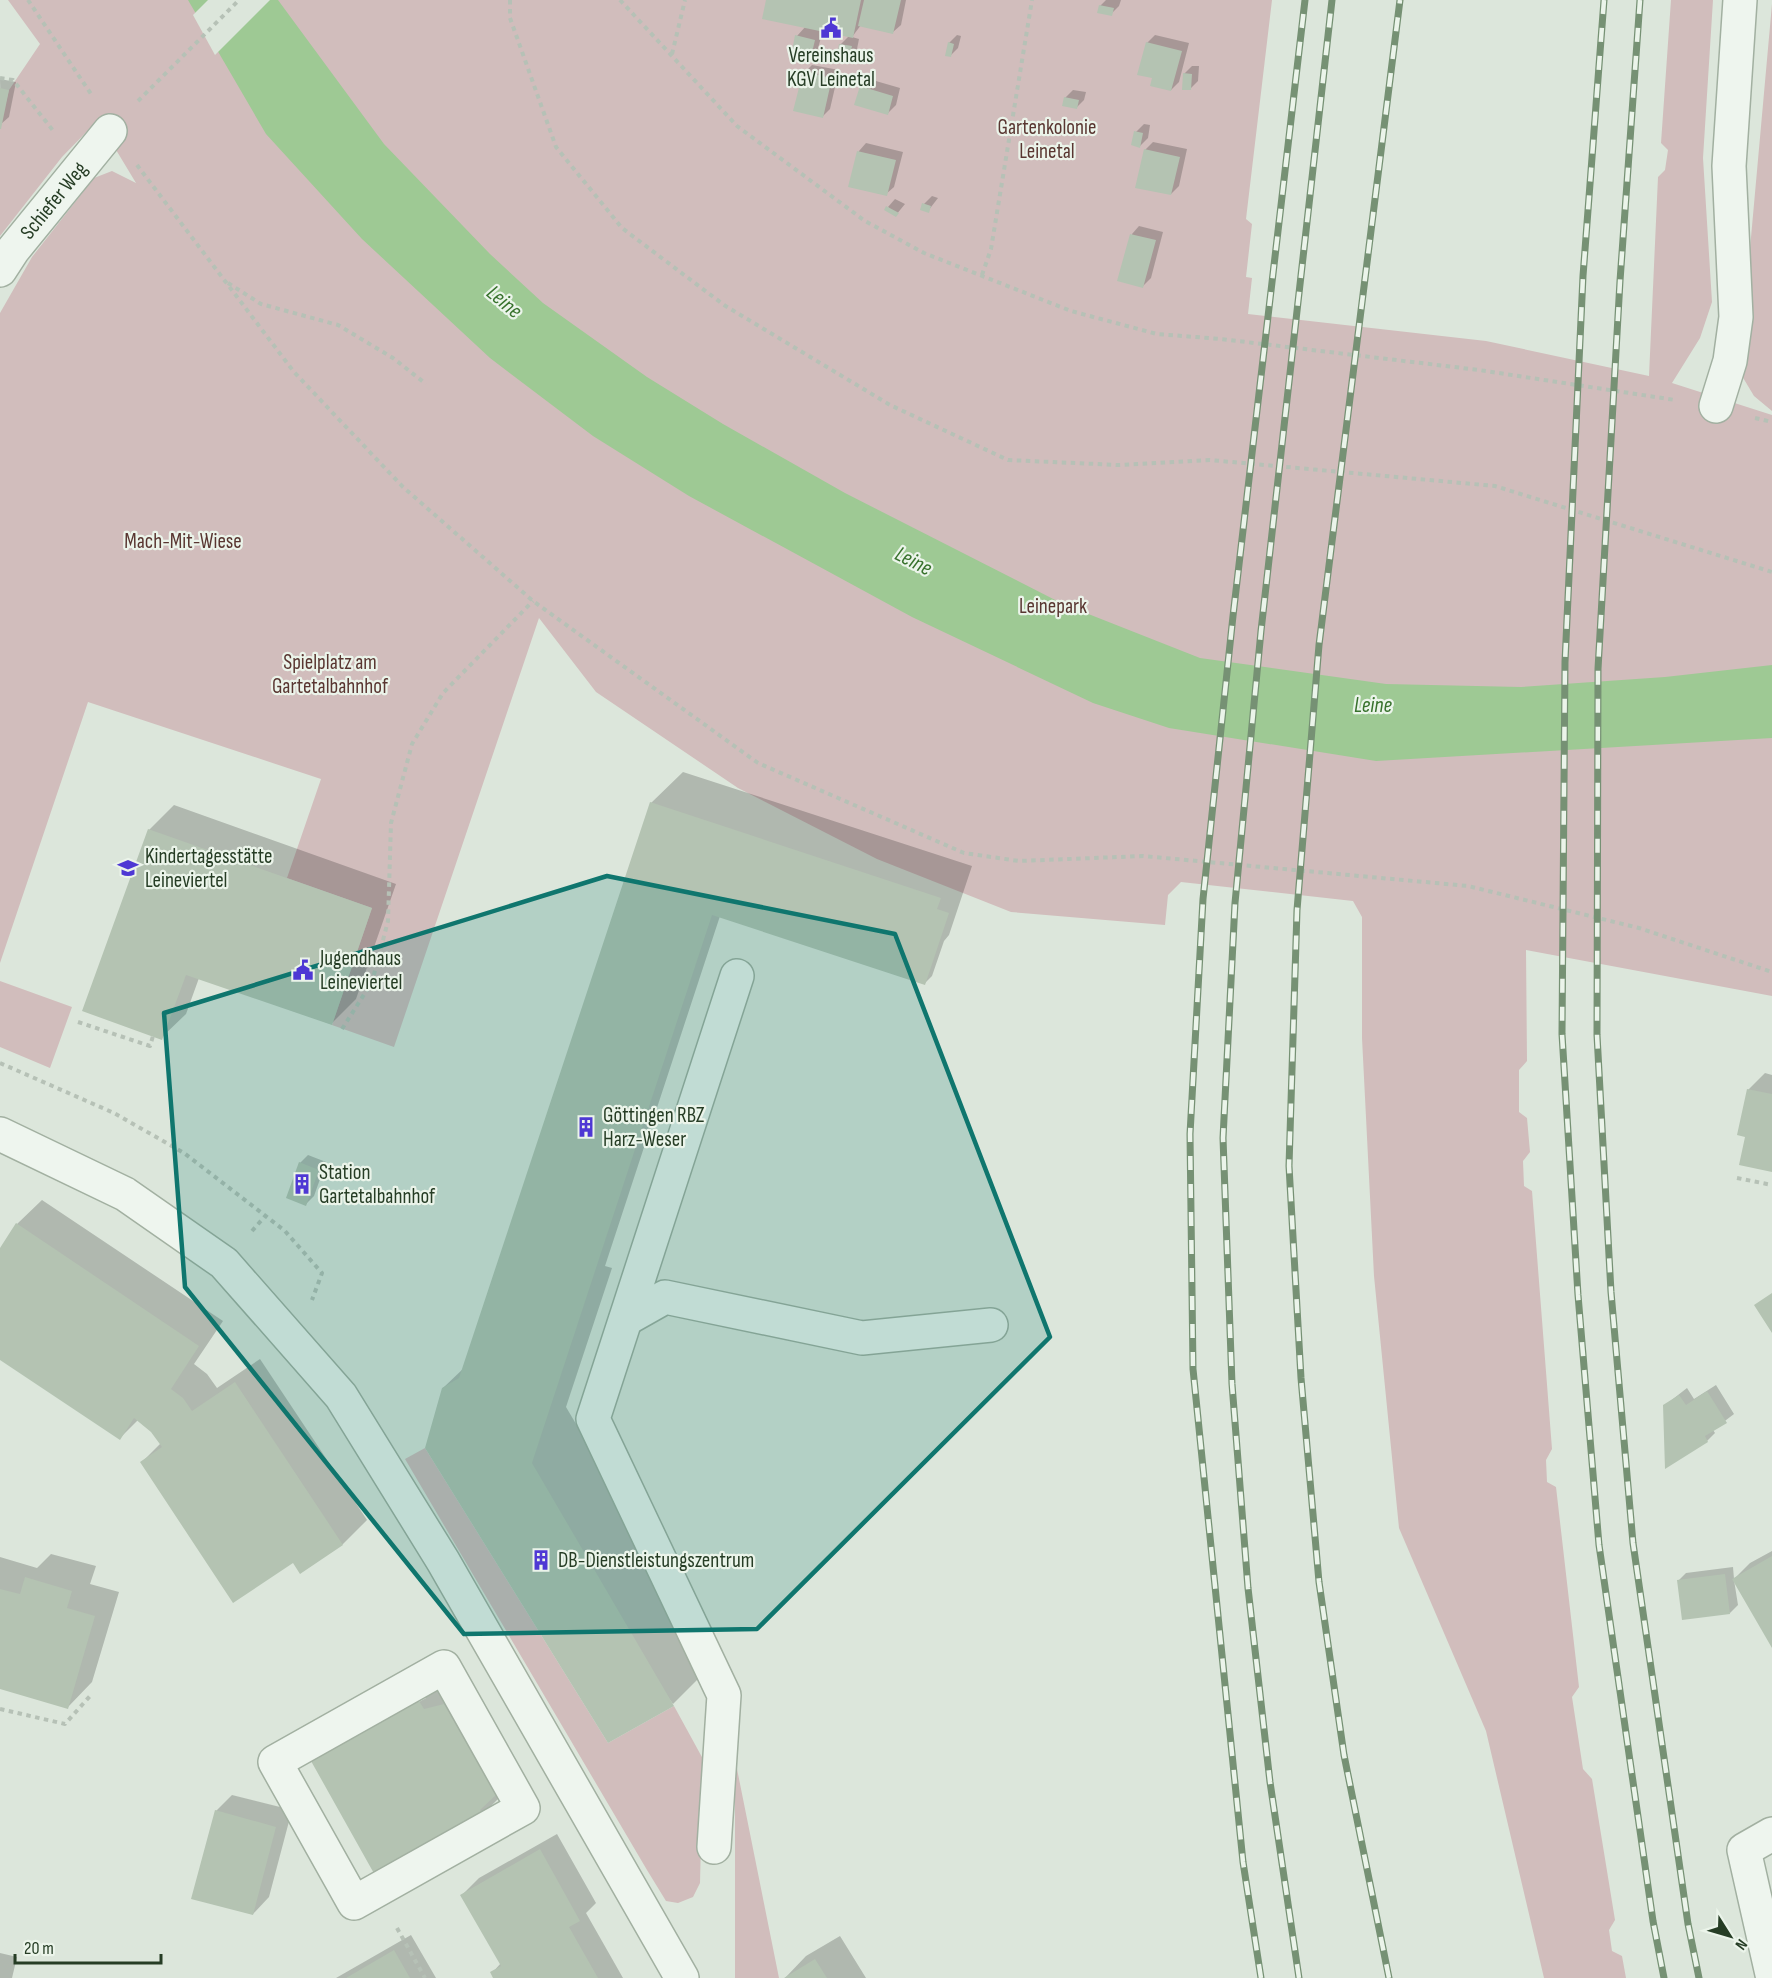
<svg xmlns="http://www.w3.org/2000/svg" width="1772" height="1978" font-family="'Sofia Sans Condensed',sans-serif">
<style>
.green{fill:#d1bdbc}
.water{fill:#9ec994}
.pier{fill:#dce6db}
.shadow{fill:#0003;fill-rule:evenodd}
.building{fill:#b4c3b2}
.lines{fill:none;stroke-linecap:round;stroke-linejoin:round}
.minor-casing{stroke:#a2b0a1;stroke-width:36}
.path{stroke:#b6c1b6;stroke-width:4;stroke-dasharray:4.5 4.5;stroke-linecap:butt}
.minor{stroke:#eef5ee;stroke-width:33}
.rail-casing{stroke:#769174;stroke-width:7}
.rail{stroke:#ebf4ea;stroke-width:4.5;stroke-dasharray:14;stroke-linecap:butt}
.marked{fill:#0f766e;fill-opacity:0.2;stroke:#0f766e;stroke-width:4.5;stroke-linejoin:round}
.labels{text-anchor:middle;stroke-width:4.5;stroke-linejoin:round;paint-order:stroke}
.poi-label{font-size:21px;fill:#263d25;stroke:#ebf4ea;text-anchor:start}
.park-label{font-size:21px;fill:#593631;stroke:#ebf4ea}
.street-label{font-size:21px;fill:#263d25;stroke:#ebf4ea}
.water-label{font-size:22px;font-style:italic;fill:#38722d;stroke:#ebf4ea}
</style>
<rect width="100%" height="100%" fill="#dce6db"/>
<path class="green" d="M8,0H1272L1246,219L1252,224L1246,277L1252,278L1248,314L1486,341L1649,376L1658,177L1665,170L1668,150L1661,143L1671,0H1713L1703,158L1712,302L1700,338L1672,383L1772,415V996L1526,950L1527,1061L1519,1070V1112L1527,1118L1530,1152L1523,1161L1524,1186L1532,1191L1552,1449L1546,1460L1547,1482L1556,1487L1579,1687L1572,1697L1583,1769L1592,1779L1615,1920L1609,1930L1612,1951L1622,1956L1626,1978H1544L1486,1731L1399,1528L1374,1276L1362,1038V917L1353,901L1181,882L1168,895L1165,925L1011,912L877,859L738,788L596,692L539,618L394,1047L332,1025L372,908L287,878L321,779L88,702L0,963V313L32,257L94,178L112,171L136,183L98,120L62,157L0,236V126L9,90L40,44Z
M1772,4V411L1754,396L1739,371Z
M0,981L72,1007L50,1068L0,1047Z
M425,1448L608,1743L674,1706L703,1759L700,1883L693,1897L678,1903L666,1901L647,1870L405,1459Z
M735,1759L779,1978H735Z"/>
<path class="water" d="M188,0H278L384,144L490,254L543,303L647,377L723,424L845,493L1063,604L1200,658L1386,684L1521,687L1665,677L1772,665V738L1376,761L1169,728L1093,703L912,617L689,496L593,436L490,358L362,239L266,134Z"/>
<path class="pier" d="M208,0H270L215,55L193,15Z"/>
<path class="shadow" d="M767,0H906L901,25L893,32L861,25L852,37L859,39L857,49L849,57L839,55L841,44L849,36L823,30L817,52L810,60L797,36L806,26Z
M1106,0H1121L1119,6L1111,14L1100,6Z
M957,35L961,36L958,48L950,56L949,43Z
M1155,35L1189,43L1179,82L1171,90L1147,43Z
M812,65L839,70L830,109L822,117L804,73Z
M1192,66H1199L1198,81L1190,89L1184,74Z
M0,79L16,82L9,117L1,124Z
M869,79L900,88L896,105L888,113L861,87Z
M1073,90L1086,92L1084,100L1076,108L1065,98Z
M1144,124L1150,125L1148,138L1140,146L1136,132Z
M1153,142L1187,149L1179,186L1171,194L1145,150Z
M866,143L903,152L894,187L886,194L850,186L859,151Z
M932,196L938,198L928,211L924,204Z
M895,199L905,204L896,215L888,207Z
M1139,226L1163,232L1151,278L1143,286L1132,234Z
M683,772L972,866L949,935L944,941L932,976L924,984L720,916L605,1266L612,1268L566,1407L716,1661L673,1704L443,1388L465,1367L651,803Z
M174,805L396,884L356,999L331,1024L199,978L186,1014L161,1038L149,830Z
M1765,1073L1772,1075V1171L1747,1135L1748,1090Z
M308,1155L326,1162L314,1196L306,1204L300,1163Z
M42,1200L223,1321L194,1364L207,1374L217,1388L260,1359L367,1520L343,1544L301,1572L293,1561L142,1462L161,1443L152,1431L138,1420L120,1438L0,1358V1251L17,1224Z
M1716,1385L1734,1414L1713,1430L1715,1433L1707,1441L1664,1406L1687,1388L1694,1399Z
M1772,1551V1645L1734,1580L1738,1605L1730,1613L1678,1581L1686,1573L1733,1567L1734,1579L1750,1563Z
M51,1554L96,1566L90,1584L119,1592L92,1682L68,1707L0,1687V1557L37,1568Z
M444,1678L507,1790L483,1814L313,1762L338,1737ZM425,1696L426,1698L340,1747V1744Z
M232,1795L292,1810L269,1897L253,1914L216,1811Z
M557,1834L596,1903L586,1913L623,1978H495L492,1973L501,1963L462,1895L479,1878Z
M411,1935L436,1978H336Z
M840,1936L866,1978H785L806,1956Z
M0,1953L17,1957L12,1978H0Z"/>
<path class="building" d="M766,0H861L853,38L762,19Z
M864,0H901L893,34L858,26Z
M1099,5L1114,8L1112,16L1097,13Z
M795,35L815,40L810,61L791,56Z
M948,42L954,44L951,57L945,56Z
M1146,42L1182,51L1171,91L1150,86L1152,78L1137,75Z
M839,44L852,46L849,59L837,56Z
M803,72L832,78L823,118L793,111Z
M1183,73L1192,74L1191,90H1182Z
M860,86L893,96L888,115L854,105Z
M0,88L9,90L1,129H0Z
M1064,97L1079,100L1077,109L1062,106Z
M1134,131L1143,133L1140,148L1131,145Z
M1144,149L1180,157L1171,195L1135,188Z
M857,151L896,160L887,196L848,187Z
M922,203L931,206L929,213L920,210Z
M886,206L899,213L896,217L884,210Z
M1130,234L1156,240L1143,288L1117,281Z
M650,802L941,898L937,909L949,913L925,985L712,915L532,1463L674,1706L608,1743L425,1448L442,1388L459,1378Z
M148,829L372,908L332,1025L186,975L162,1040L82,1011Z
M1747,1089L1772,1094V1172L1739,1165L1745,1137L1737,1135Z
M299,1162L319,1170L306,1206L286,1198Z
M16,1223L199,1346L171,1389L183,1398L192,1411L235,1382L343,1545L300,1574L293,1563L233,1603L140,1462L162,1447L151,1432L134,1418L120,1440L0,1360V1248Z
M1772,1293V1333L1754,1305Z
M1707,1391L1727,1423L1705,1436L1708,1442L1665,1469L1663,1405L1679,1395L1686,1405Z
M1772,1556V1648L1732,1579Z
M1725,1574L1730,1614L1682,1620L1677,1580Z
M25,1577L72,1591L67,1608L95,1616L68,1709L0,1689V1589L20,1594Z
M419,1701L424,1709L444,1704L496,1795L480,1810L484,1815L376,1877L311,1761Z
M215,1810L276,1827L253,1915L191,1899Z
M540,1849L580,1921L569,1927L598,1978H493L490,1972L501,1966L460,1895Z
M394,1950L410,1978H346Z
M815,1959L827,1978H784Z"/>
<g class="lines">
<g class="minor-casing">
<g id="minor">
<path id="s1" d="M0,270L13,250L110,131"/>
<path d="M1716,406L1730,361L1736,317L1729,166L1740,0"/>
<path d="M0,1134L125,1194L224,1263L341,1396L443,1561L682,1978"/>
<path d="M626,1319L665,1297L862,1338L991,1325"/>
<path d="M444,1667L523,1808L354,1903L275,1762Z"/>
<path d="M1772,1834L1744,1850L1772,1974"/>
<path d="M714,1847L724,1695L593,1419L737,976"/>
</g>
</g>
<path class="path" d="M28,0L91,94
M510,0V18L556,147L622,228L724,305L890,405L1008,460L1118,465L1210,460L1495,486L1772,572
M620,0L737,126L865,221L924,253L1071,311L1157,334L1221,339L1479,370L1675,400
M672,54L685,0
M0,78L13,80L55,133
M138,101L239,0
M137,165L294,372L403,487L533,601L758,763L964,853L1019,861L1143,856L1468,886L1639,928L1772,972
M982,275L991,249L1032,0
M228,283L261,304L338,325L393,358L426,384
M1755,418L1772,422
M78,1022L150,1046L153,1036
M342,1029L372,982L388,921L391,823L412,744L443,693L533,601
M0,1063L114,1113L184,1153L285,1231L322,1273L312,1300
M1737,1178L1772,1185
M252,1231L266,1215
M0,1709L65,1724L90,1696
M397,1928L425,1978"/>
<use href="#minor" class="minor"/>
<g class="rail-casing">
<path id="rail" d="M1604,0L1583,276L1565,662L1562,1034L1578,1295L1599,1545L1653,1921L1664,1978
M1640,0L1620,281L1598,669L1597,1035L1611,1292L1633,1543L1688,1924L1699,1978
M1261,1978L1243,1862L1193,1369L1190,1134L1203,899L1233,616L1305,0
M1299,1978L1270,1782L1248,1588L1232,1384L1223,1138L1235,903L1261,631L1332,0
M1389,1978L1344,1755L1319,1582L1301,1378L1289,1166L1297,910L1319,645L1400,0"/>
</g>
<use href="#rail" class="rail"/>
</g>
<path class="marked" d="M607,876L895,934L1050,1337L757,1629L464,1634L185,1287L164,1013Z"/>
<defs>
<g id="civic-bare" transform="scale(1.62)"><path d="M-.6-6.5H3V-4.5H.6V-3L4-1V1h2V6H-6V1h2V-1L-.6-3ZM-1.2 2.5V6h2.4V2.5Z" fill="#4e38d4" stroke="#ebf4ea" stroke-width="2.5" paint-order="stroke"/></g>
<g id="school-bare" transform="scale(1.62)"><path d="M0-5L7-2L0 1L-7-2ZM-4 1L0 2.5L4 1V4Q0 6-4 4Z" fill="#4e38d4" stroke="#ebf4ea" stroke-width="2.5" paint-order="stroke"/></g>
<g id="building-bare" transform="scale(1.62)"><path d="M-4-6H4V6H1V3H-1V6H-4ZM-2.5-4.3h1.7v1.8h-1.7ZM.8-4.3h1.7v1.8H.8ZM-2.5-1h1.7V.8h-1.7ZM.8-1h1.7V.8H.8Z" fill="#4e38d4" stroke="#ebf4ea" stroke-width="2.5" paint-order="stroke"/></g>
</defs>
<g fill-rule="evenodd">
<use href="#civic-bare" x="831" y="28"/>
<use href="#school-bare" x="128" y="868"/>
<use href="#civic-bare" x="303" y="970"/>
<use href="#building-bare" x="586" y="1127"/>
<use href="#building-bare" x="302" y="1184"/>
<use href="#building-bare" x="541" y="1560"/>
</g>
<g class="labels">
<g class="poi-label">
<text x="831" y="62" text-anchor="middle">Vereinshaus<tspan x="831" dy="24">KGV Leinetal</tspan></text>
<text x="145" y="863">Kindertagesstätte<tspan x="145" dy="24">Leineviertel</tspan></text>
<text x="320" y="965">Jugendhaus<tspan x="320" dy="24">Leineviertel</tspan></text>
<text x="603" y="1122">Göttingen RBZ<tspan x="603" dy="24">Harz-Weser</tspan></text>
<text x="319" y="1179">Station<tspan x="319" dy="24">Gartetalbahnhof</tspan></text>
<text x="558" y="1567">DB-Dienstleistungszentrum</text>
</g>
<g class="park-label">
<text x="1047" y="134">Gartenkolonie<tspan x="1047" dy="24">Leinetal</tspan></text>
<text x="183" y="548">Mach-Mit-Wiese</text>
<text x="1053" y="613">Leinepark</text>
<text x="330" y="669">Spielplatz am<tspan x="330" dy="24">Gartetalbahnhof</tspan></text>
</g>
<g class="street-label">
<text dy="7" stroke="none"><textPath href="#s1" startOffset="88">Schiefer Weg</textPath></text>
</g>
<g class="water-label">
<text transform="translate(505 301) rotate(40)" y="8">Leine</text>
<text transform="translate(914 560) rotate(27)" y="8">Leine</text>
<text x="1373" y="712">Leine</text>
</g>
</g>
<g transform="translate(1730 1936) rotate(127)" stroke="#ebf4ea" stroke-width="4.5" paint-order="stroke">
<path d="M0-4.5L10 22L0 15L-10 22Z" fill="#263d25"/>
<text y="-9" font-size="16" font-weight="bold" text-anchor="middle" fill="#263d25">N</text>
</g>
<path d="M15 1954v9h146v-9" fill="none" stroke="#263d25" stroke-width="3"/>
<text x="24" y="1954" font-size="18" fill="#263d25" stroke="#ebf4ea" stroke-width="4.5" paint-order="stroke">20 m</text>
</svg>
